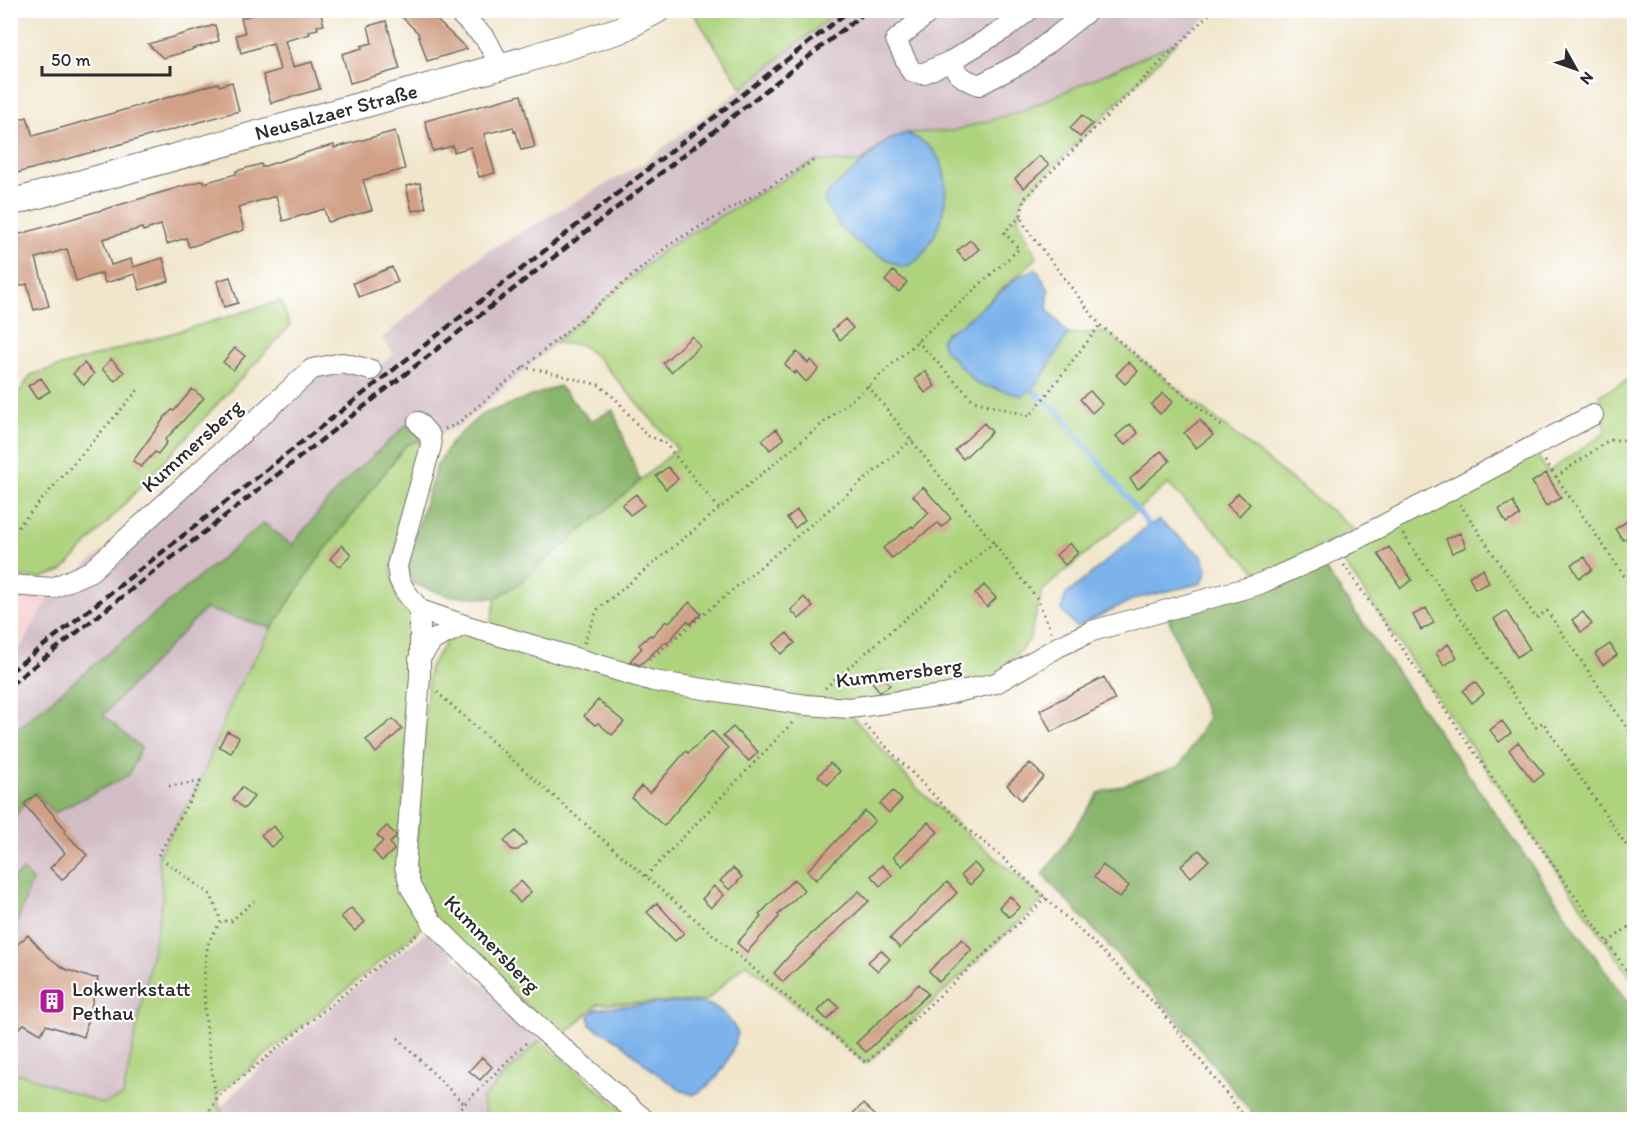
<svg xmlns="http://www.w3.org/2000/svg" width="1645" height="1130" font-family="Itim,sans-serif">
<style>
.built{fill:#f7cfd0}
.industrial{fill:#d2bdc5}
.green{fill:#add37d;stroke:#6c7f54;stroke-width:1.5}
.forest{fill:#8ab56c;stroke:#5a704c;stroke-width:1.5}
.water{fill:#7cb3eb;stroke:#546f8b;stroke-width:1.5}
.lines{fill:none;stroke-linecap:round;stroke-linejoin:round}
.stream{stroke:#7cb3eb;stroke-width:5}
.building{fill:#d1a087}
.minor-casing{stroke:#706c63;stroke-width:22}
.major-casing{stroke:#706c63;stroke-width:28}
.path{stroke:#706c63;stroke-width:3;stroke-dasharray:1.5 4.5;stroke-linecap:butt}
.minor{stroke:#fff;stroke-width:20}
.major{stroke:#fff;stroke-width:26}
.rail{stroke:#2b2b2b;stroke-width:4.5;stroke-dasharray:9 4.5;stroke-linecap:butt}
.labels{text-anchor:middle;stroke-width:4.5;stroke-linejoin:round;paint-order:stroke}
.street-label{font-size:21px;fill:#2b2b2b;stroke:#fff}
.poi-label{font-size:21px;fill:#2b2b2b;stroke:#fff;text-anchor:start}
</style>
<rect width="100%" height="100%" fill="#fff"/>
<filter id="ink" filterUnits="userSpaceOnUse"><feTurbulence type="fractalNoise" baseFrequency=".0167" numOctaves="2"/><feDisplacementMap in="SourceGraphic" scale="12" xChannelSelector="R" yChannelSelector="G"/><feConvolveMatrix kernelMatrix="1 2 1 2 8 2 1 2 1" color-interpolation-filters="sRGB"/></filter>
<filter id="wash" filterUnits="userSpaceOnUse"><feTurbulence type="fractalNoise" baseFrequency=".008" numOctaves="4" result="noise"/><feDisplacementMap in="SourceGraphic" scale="24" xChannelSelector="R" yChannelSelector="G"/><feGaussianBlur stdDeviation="1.35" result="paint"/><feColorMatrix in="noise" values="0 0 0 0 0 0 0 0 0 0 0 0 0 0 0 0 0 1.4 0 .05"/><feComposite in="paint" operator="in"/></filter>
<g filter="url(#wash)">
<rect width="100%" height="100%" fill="#f1e6cc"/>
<path class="built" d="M11,589L52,593L29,631L11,647Z"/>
<path class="industrial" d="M838,11H1214L1177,42L1019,112L952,131L907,133L886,141L860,162L815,161L669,246L459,427L421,440L341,485L292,545L264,523L11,734V653L22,644L52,593L318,375L340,371L366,377L394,354L382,338L487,251L642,164L742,88Z
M205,609L272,628L236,691L200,782L158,856L163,897L123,1096L103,1104L19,1074L11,1080L10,940L12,938L24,870L11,879V822L24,803L37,793L141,748L102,715Z
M429,931L540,1040L483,1099L487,1117L485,1119L227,1120L219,1108L265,1063L366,979Z"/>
<path class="green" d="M692,11H691H838L742,88Z
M1177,42L1021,200L1018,219L1037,258L965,322L946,333L1040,380L1068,334L1106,332L1354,529L1263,578L1168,484L1043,590L1029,640L996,680L849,704L639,674L490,626L496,598L517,585L677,449L598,358L581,345L554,343L669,246L815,161L860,162L886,141L907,133L952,131L1019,112Z
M281,301L290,326L62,571L41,578L11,577V404L31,375Z
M1634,377V982L1337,553L1534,451L1548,472L1606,432L1600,395Z
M421,440V465L391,568L396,597L414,617L400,866L429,922L218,1094L219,1108L227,1119L11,1120V1080L19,1073L103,1104L123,1096L163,898L158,856L200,782L236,691L272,628L315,563L406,445Z
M456,627L775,704L800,717L805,710L848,712L916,787L964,831L1044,899L866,1064L746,963L706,1001L598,1004L561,1038L434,918L413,884L429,668Z
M540,1040L633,1119H485L487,1117L482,1099Z"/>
<path class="forest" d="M559,386L591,421L613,410L640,481L517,585L496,598L449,596L413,584L406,565L436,467L453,440L481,415Z
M409,423L421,440L406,445L315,563L272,628L205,609L103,715L141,748L129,775L54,813L37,793L24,803L11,822V734L264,523L292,545L341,485Z
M1322,565L1634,1012V1119H1257L1175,1017L1043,875L1099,793L1180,766L1208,718L1168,618Z
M24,870L32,881L11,940V879Z"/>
<path class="water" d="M907,133C915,138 925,142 931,148C959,175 943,233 919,258C915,263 909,265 903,268L863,247L839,226L824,200L826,195L887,141Z
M1036,269L1049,290L1047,309L1068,334L1040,380L1023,396L977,384L945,350L941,340L946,333L965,322L1018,277Z
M1159,520L1202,556L1207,569L1202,583L1134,599L1076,627L1061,610L1066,595L1149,525Z
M683,1002C713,1003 722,1005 738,1033C731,1059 718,1084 693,1095L679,1089L652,1070L619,1041L590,1025L589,1016L596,1009L610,1007Z"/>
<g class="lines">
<path class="stream" d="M1032,390L1058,411L1149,525"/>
</g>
<g id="blocks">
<path class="building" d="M270,10H320L324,25L317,26L318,29L309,31L310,34L285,41L293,67L312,62L320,89L271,103L263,75L280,70L273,43L241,53L236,35L245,33L241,18Z
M395,10H426L467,49L427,61L418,33Z
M386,21L400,69L350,83L342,54L362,48L361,46L372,43L368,26Z
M215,25L219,41L192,49V50L163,58L148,44Z
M232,82L239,111L10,175V145L15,143L10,131V122L27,117L33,136L218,83L219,86Z
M521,95L535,147L521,150L516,131L514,132L513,127L484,134L495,173L479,177L471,147L454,152L453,146L433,151L425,121Z
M1082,115L1092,124L1080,137L1070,128Z
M395,131L405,169L363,180L372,210L328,222L324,209L283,221L276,196L238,207L244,230L189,247L186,238L167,244L161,225L143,231L142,228L103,239L111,265L131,259L133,267L163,258L169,281L140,290L135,274L105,283L102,273L76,281L67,249L36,258L49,306L34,310L27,284L19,286L13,267L10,268V237L163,192L204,180V183L236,174V171L261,164L262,167L314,150L334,145V148Z
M1039,156L1049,165L1024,188L1015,179Z
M420,183L426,208L412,211L406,186Z
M970,240L979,249L965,261L957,251Z
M392,267L398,282L359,297L353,283Z
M893,271L907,282L899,292L885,281Z
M230,277L238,303L224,307L217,281Z
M845,319L853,328L840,340L832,330Z
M692,336L700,346L671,372L663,363Z
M235,348L245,356L233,370L223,362Z
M797,352L808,363L811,360L819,369L806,382L796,371L794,374L785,364Z
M111,359L124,372L115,381L102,369Z
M1128,362L1138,371L1125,384L1116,375Z
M84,363L94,374L84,385L73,374Z
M925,371L935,386L925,393L915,379Z
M41,378L50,391L37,399L28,386Z
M192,389L204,398L165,440L167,442L158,454L155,452L141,467L133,461L165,417L172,410L174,411Z
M1090,391L1102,404L1092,413L1080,399Z
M1163,393L1173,402L1160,414L1151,405Z
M1200,420L1213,435L1196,448L1184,433Z
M984,423L992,432L963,459L955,450Z
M1130,424L1138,433L1125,445L1116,436Z
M776,429L784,439L770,450L762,440Z
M1161,451L1170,461L1138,489L1130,479Z
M668,467L678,479L666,489L656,476Z
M1546,473L1561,498L1546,506L1532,482Z
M923,487L951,518L942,527L938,523L892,558L883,548L912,526L913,528L929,513L913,496Z
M1238,493L1250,504L1239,516L1227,505Z
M636,494L644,505L630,515L622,505Z
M1513,502L1520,516L1506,523L1499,509Z
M797,510L805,520L795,528L787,518Z
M1635,516V532L1623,540L1615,529Z
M1460,533L1466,547L1452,553L1446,539Z
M1070,543L1078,553L1065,565L1056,555Z
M342,545L351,554L340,567L330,559Z
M1389,547L1412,580L1401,588L1378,554Z
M1585,557L1592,570L1579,578L1571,564Z
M1483,569L1489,583L1475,589L1469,576Z
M984,585L996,598L987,607L975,594Z
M804,597L813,607L799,619L791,610Z
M690,602L701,614L690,624L687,621L667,643L665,642L640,665L632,662L630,661L642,648L639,645L650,635L652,636L666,621L668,623Z
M1426,608L1434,623L1421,630L1413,615Z
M1506,611L1530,649L1517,657L1494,619Z
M1583,612L1592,624L1581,632L1572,620Z
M787,633L795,643L781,654L773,644Z
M1448,644L1457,657L1444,666L1436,653Z
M1610,644L1617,655L1603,665L1595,654Z
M880,670L890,685L880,692L869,678Z
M1104,677L1115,700L1051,732L1040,710Z
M1475,682L1484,694L1472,703L1463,691Z
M598,700L624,722L612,735L598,723L595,725L584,716Z
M393,719L402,729L376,753L366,740Z
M1502,721L1511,733L1499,742L1490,730Z
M733,727L758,752L749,761L723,736Z
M227,731L239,737L231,753L219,747Z
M712,731L728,748L664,826L632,798L641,786L650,793L686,751L688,753Z
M1518,742L1544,774L1534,782L1509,750Z
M830,763L840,771L828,785L818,776Z
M1030,763L1044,777L1021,800L1007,785Z
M242,787L254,797L244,809L233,799Z
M893,791L902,800L889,813L880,804Z
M36,794L66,830L64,832L87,855L62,880L50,868L65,853L24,804Z
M865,811L875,821L816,880L807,871Z
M928,822L938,832L902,866L893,857Z
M274,826L283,838L271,847L261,835Z
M387,826L396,835L395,838L390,843L394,850L382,861L373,851L383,841L377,835Z
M516,831L526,843L518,850H512L504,841Z
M1199,850L1209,860L1191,877L1181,866Z
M974,863L983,872L970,885L961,875Z
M882,865L892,875L880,886L871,876Z
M1103,865L1129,886L1119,898L1094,877Z
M733,868L742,877L730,890L720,881Z
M794,879L804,890L778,915L779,917L747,952L737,943L761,917L759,915Z
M521,881L531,892L520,903L510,891Z
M947,882L957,893L900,948L890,938Z
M714,886L724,895L711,908L702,899Z
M859,891L869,901L783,982L774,973L798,946Z
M1010,896L1020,907L1009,917L999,907Z
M657,903L684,933L675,941L647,912Z
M351,908L365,922L355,931L341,917Z
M28,935L47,956L65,969L88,977L98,978L84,1037L46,1025L41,1034L24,1024L10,1036V951Z
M962,939L972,950L939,982L929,971Z
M881,950L890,959L878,971L868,962Z
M919,984L928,994L866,1052L856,1043Z
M830,999L839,1007L827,1020L818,1011Z
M482,1057L492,1067L480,1080L469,1071Z
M863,1104L879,1119H847Z"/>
</g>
</g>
<g filter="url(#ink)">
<use href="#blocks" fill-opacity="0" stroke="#706c63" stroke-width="1.5"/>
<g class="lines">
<g class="minor-casing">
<path id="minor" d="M456,10L486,39L501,67
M932,10L896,40L911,71L922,74L951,61C957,76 964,79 979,85L1025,61L1089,10
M951,61L1006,28L1029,10
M418,422L430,436L431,446L397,566L399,579L405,591L420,610L464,625L653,681L806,705L850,708L944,695L996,683L1058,647L1092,631L1257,585L1334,551L1593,415
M10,585L53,588L91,571L312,369L342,363L371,370
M420,610V676L405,867L411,888L432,922L541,1029L645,1120
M419,659L433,640L464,625"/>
</g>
<g class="major-casing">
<path id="major" d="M10,203L524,60L620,30L657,10"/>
</g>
<path class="path" d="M1213,10L1024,199L1021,216L1026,228L1100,325L1224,428
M917,341L974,401L1030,416L1100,325
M522,368L536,369L599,385L616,399L646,435L664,442L720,510
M868,386L1037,598L1051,632
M445,429L457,424L670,244L813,161
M1545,461L1634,590
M1556,477L1609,440H1634
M1460,504L1536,618L1547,611L1634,738
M1403,534L1536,727L1543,722L1634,857
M10,536L138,390
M1344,565L1634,981
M584,643L597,610L868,386L1019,249L1004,232L1021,216
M649,660L912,440
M825,688L994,542
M437,692C577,819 720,942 866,1063L1046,898
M865,725L964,826L1004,859L1105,954L1161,1010L1247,1120
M169,786L200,782L158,856L211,895L221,921
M646,876L794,721
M1608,942L1634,923
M398,1038L464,1104
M216,1099C210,1053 198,991 208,945C210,937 217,928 221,921H231L254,901
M203,1120L220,1095L419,933
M448,1120L529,1040"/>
<use href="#minor" class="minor"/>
<use href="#major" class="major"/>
<path class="rail" d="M10,672L850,10
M10,685L868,10"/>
</g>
</g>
<defs>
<g id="building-square" transform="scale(1.35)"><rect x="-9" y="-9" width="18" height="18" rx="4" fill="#b5179e" stroke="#fff"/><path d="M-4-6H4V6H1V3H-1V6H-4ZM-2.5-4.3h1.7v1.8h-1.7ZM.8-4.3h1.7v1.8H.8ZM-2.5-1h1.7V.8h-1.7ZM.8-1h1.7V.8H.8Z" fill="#fff"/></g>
</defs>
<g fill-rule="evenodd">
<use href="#building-square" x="52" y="1001"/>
</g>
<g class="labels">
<g class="street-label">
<text transform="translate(336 112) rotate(-15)" y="7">Neusalzaer Straße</text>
<text transform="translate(192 446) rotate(-42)" y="7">Kummersberg</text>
<text transform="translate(899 673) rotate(-7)" y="7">Kummersberg</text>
<text transform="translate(492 944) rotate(46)" y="7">Kummersberg</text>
</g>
<g class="poi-label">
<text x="72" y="996">Lokwerkstatt<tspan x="72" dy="24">Pethau</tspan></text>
</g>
</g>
<rect width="1645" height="1130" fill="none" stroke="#fff" stroke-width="36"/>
<g transform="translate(1576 69) rotate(130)" stroke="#ffffff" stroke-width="4.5" paint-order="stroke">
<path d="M0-4.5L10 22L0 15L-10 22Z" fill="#2b2b2b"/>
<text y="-9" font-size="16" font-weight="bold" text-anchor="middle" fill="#2b2b2b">N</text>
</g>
<path d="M42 66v9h128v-9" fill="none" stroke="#2b2b2b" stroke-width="3"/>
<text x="51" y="66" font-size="18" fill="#2b2b2b" stroke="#ffffff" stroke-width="4.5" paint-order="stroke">50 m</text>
</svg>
